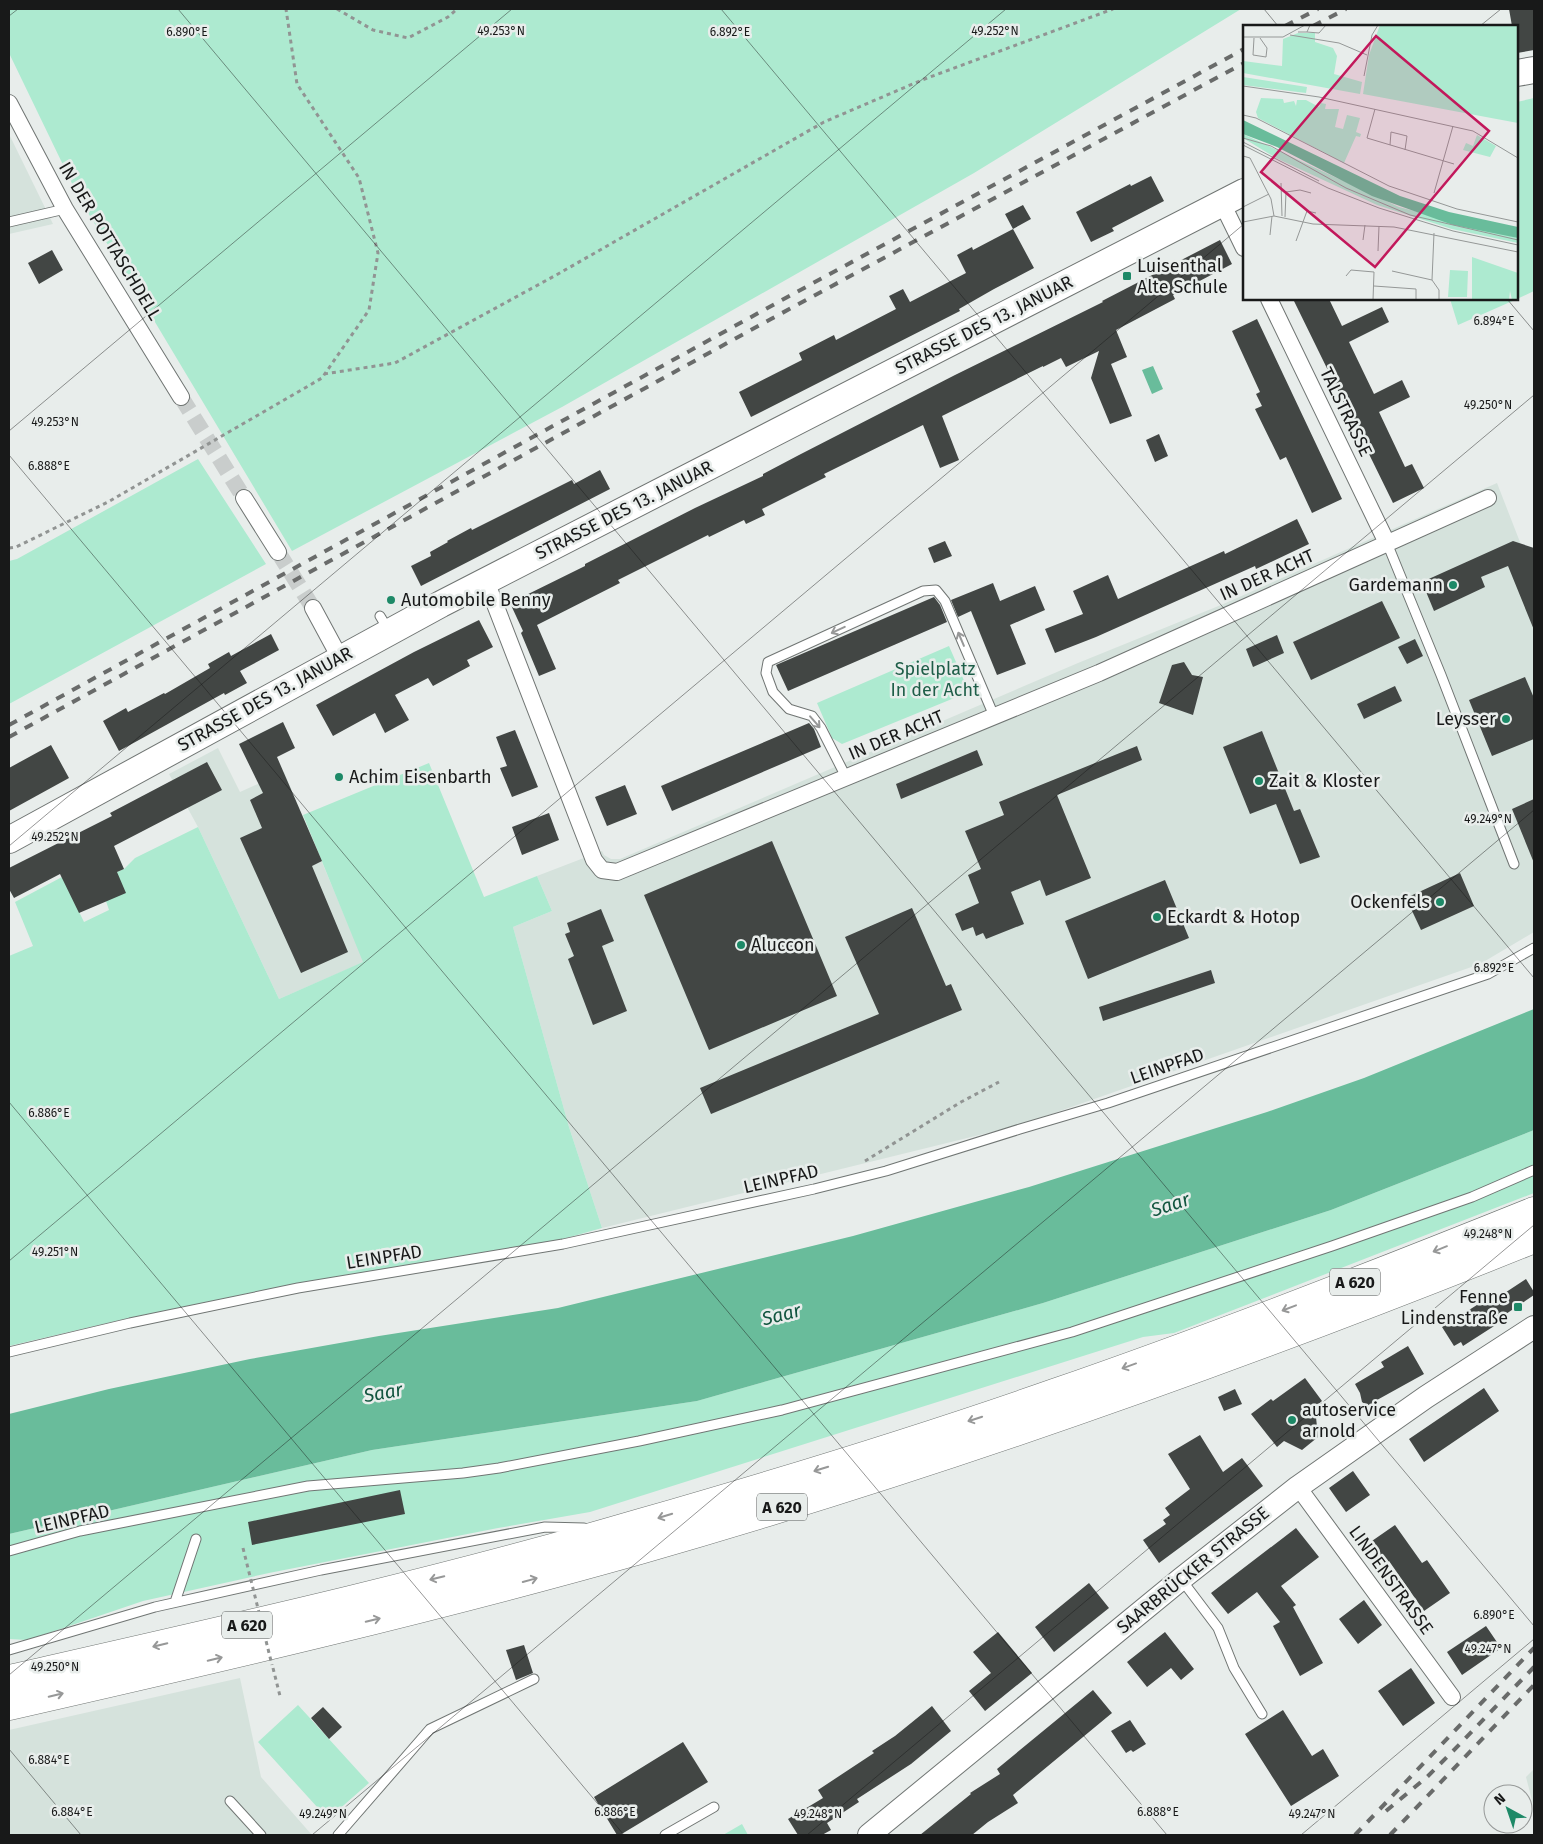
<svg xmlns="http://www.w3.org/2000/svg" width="1543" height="1844" font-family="'Fira Sans',sans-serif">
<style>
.built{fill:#d5e2dc}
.green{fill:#adead0}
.water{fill:#69bc9b}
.building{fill:#424644}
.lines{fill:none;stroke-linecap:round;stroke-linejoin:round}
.street-tunnel{stroke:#c9cdcc;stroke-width:16;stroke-dasharray:16 8;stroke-linecap:butt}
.lane-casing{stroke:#707573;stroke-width:11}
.street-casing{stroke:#707573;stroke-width:18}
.secondary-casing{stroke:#707573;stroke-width:24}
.primary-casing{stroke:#707573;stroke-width:28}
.highway-casing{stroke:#707573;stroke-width:29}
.path{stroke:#919493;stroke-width:3;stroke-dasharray:4 4;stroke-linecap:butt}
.lane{stroke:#fff;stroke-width:9}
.street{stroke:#fff;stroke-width:16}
.secondary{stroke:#fff;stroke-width:22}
.primary{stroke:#fff;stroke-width:26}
.highway{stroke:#fff;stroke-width:28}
.rail{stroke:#696b6a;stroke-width:4;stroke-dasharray:9 9;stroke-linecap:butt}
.path-bridge{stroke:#919493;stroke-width:3;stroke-dasharray:4 4;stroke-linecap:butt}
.oneway{stroke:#979898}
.ticks{fill:none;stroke:#181919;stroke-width:1;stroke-opacity:0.45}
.poi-dot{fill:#1d8967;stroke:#e8edeb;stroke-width:2}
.labels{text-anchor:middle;stroke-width:5;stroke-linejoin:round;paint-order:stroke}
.shield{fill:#e8edeb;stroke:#565958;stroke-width:1}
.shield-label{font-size:16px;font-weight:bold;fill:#181919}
.street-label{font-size:18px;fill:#181919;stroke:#e8edeb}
.poi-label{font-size:18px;fill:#181919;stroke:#e8edeb;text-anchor:start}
.park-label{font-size:18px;fill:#1e5e48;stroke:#e8edeb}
.water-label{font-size:19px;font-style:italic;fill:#12553f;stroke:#e8edeb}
.inset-road{fill:none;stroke:#959897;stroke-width:1}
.view{fill:#c2185b;fill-opacity:0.15;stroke:#c2185b;stroke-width:2.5}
.inset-edge{fill:none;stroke:#181919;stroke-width:2.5}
.ticks-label{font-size:12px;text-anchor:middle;fill:#181919;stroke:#e8edeb;stroke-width:5;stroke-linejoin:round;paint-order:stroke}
</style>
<rect width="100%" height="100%" fill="#e8edeb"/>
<path class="built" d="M9,134L53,224L9,234Z
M1497,483L1534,578V932L1480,964L1020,1125L602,1228L569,1127L513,927L552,911L537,876L602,851L604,855L611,859H620L1078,663L1221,605Z
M218,748L240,792L284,772L364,962L279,999L198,827L169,774Z
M240,1678L261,1777L312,1835H9V1730Z
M1534,1769V1808L1526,1777Z"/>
<path class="green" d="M9,9H1241L974,173L562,407L292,551L131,282L80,200L9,53Z
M1534,98V291L1517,299V102Z
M1450,299H1517L1458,325Z
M198,459L266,564L9,704V561L17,559Z
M949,646L969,692L842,744L832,738L817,703Z
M429,763L484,897L537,876L552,911L513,927L569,1127L602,1228L563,1239L298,1283L129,1318L9,1346V956L33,946L15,902L62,877L84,922L109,910L106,901L117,872L124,869L135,858L198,827L279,999L363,962L303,815Z
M1534,1130V1193L1174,1333L1143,1337L590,1512L498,1528L269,1573L143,1601L28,1640L9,1639V1534L372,1450L697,1401L1043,1303L1331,1210Z
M298,1705L369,1783L328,1819L258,1742Z
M742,1824L748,1835H723Z"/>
<path class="water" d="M1153,366L1163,389L1152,394L1142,370Z
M1534,1009V1130L1331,1210L1043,1303L697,1401L372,1450L9,1534V1414L109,1389L250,1359L379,1336L558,1308L853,1236L1029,1187L1267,1112L1364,1078Z"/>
<path class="building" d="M1509,9H1534V50L1517,53V26H1512Z
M1151,176L1164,201L1112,228L1114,231L1091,242L1076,212L1130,184L1131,186Z
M1023,205L1031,219L1013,229L1034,268L994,289L959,309L960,311L751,417L739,392L802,360L799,353L834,335L836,340L896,309L889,296L903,289L910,302L966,273L957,255L972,247L973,250L1013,229L1005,214Z
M1220,240L1232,264L1173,295L1175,299L1116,330L1127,357L1111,364L1132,416L1110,424L1091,378L1099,351L1066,367L1061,358L1043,367V366L942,416L959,460L940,468L923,425L824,474L826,477L762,509L765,515L746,524L744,520L709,537L708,535L618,580L620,583L537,625L556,669L539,676L521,633L523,631L510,603L585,566V564L695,508L763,476V474L799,455L955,375L1103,302L1102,301Z
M52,250L63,270L39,284L28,263Z
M1293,299H1329L1342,326L1382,307L1389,322L1349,342L1374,394L1402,380L1410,397L1379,412L1405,467L1412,464L1424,488L1393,503Z
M1257,319L1342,499L1312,513L1286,457L1280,460L1255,409L1262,406L1256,394L1260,392L1232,331Z
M1159,434L1168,456L1155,462L1146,440Z
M600,470L610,489L421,586L411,566L431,556L430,552L448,542L447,541L471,528L472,530L572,480L574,484Z
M1297,519L1309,544L1256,569L1255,566L1096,637L1055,653L1045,629L1083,614L1073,591L1108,575L1118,599L1224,551L1225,554Z
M945,541L952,556L934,563L928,548Z
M1513,541L1534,548V630L1508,566L1481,577L1485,587L1434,611L1422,582Z
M993,583L1000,601L1035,586L1045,610L1010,625L1026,664L997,675L971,611L958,617L951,600Z
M934,597L940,605L947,622L788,691L776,665Z
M1382,601L1400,638L1311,680L1293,642Z
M479,620L493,647L467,660L470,666L433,686L428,678L395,695L409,720L385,733L375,713L333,736L316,705L414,652Z
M271,634L279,650L240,671L247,683L225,695L224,693L119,751L103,721L126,708L128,712L164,693L165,694L210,668L208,664L229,652L231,656Z
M1277,635L1284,653L1253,667L1246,649Z
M1415,639L1423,656L1407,664L1398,647Z
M1184,662L1192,675L1203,677L1193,715L1159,703L1172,665Z
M1525,677L1534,698V739L1492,756L1469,700Z
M1395,686L1402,701L1364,719L1357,704Z
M283,722L295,748L277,757L322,861L312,866L348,952L301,973L240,838L262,828L250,800L263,793L239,744Z
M809,723L814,729L821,747L672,811L661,786Z
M515,730L538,787L512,797L500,768L507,766L496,737Z
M1262,731L1294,811L1300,809L1320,857L1300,864L1276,804L1250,814L1223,747Z
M51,745L69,778L9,811V768Z
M1137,746L1142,760L1057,795L1091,878L1046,896L1040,880L1011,892L1024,924L986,939L983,933L976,936L973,927L962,931L955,914L979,903L968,875L981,869L965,831L1004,815L999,802Z
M977,750L983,765L901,799L896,784Z
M207,762L222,790L114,846L124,869L117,872L126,893L79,913L60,874L14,898L9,889V868L112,816L110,813Z
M625,785L637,814L607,826L595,797Z
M1534,799V863L1512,809Z
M549,813L559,840L522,855L512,827Z
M772,841L837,996L709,1050L644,895Z
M1460,873L1474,906L1421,930L1406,898Z
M1165,880L1189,938L1088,979L1065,921Z
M912,908L946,986L951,984L962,1010L711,1114L700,1088L879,1014L845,937Z
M601,909L614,941L602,946L627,1011L593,1025L568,959L574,956L565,934L570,932L567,923Z
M1211,970L1215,983L1103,1021L1099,1007Z
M1526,1279L1534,1292V1295L1500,1318L1502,1321L1463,1346L1461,1342L1454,1346L1442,1327L1488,1298L1491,1302Z
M1408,1346L1424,1374L1377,1400L1378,1402L1369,1407L1362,1402L1360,1393L1355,1384L1384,1367L1381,1362Z
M1305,1378L1322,1401L1315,1407L1318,1437L1302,1450L1284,1441L1277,1447L1251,1414L1271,1399L1273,1401Z
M1484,1388L1499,1411L1424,1462L1409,1439Z
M1235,1389L1242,1404L1224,1411L1218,1397Z
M1200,1435L1223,1472L1242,1458L1263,1486L1159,1563L1143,1540L1166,1524L1163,1520L1170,1515L1165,1508L1190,1489L1168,1454Z
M1353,1471L1370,1495L1346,1512L1329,1488Z
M400,1490L405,1514L252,1545L248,1522Z
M1395,1525L1422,1563L1427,1560L1450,1593L1424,1611L1389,1561L1384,1565L1369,1543Z
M1296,1528L1319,1557L1281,1586L1296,1605L1293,1607L1323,1663L1300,1676L1273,1626L1280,1622L1257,1592L1228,1614L1211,1593Z
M1089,1583L1109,1608L1054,1652L1035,1627Z
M1364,1600L1382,1625L1358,1644L1339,1619Z
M1486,1626L1501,1648L1462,1675L1447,1652Z
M998,1632L1032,1673L985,1711L969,1691L991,1673L973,1652Z
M1165,1632L1194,1669L1181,1680L1171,1668L1147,1687L1127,1662Z
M524,1645L533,1673L516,1680L506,1650Z
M1411,1668L1435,1703L1403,1726L1378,1691Z
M1093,1690L1112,1713L1013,1795L1018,1803L988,1822L972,1835H920L971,1794L970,1793L1000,1774L997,1769Z
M932,1706L951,1731L911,1764L857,1799L859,1802L827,1823L831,1830L822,1835H798L788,1819L823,1798L818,1790L874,1753L872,1751L895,1736Z
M323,1707L342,1727L329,1739L311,1718Z
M1283,1710L1312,1756L1323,1749L1339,1776L1291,1806L1245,1734Z
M1130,1720L1146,1744L1133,1752L1131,1750L1126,1753L1111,1731Z
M683,1742L708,1782L620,1835H617L594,1797Z"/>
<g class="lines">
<path class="street-tunnel" d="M181,397L244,498
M278,552L313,608"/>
<g class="lane-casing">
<path id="lane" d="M9,222L65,209
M1387,543L1441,675L1514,864
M380,616L389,631
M846,777L821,728L812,716L789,709L773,692L766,673L768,662L923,591L936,590L945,601L994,716
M9,1352L130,1323L298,1288L563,1244L814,1189L886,1171L1020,1129L1108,1103L1488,974L1534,948
M9,1551L80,1531L308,1486L463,1473L499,1468L639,1441L782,1410L1072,1332L1332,1246L1472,1197L1534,1170
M1181,1579L1218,1628L1234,1668L1262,1714
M175,1602L196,1539
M9,1650L155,1607L321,1570L545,1527L584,1528
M230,1801L261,1835
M338,1835L430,1729L534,1679
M665,1835L714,1807"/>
</g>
<g class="street-casing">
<path id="street" d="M9,103L65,209L181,397
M1222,203L1244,248
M1269,299L1387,543
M244,498L278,552
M486,581L594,860L602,870L617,872L1099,673L1488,498
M313,608L340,658
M1298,1487L1452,1697"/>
</g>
<g class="secondary-casing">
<path id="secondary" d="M869,1835L1181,1579L1298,1487L1426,1397L1534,1327"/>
</g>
<g class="primary-casing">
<path id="primary" d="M1517,73L1534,70
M9,840L441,604L1244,192"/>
</g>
<g class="highway-casing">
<path id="highway" d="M9,1679C220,1631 432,1584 640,1523C779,1483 917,1441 1054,1393C1216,1337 1375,1275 1534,1211
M9,1706C220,1658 431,1609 640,1550C944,1463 1241,1357 1534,1239"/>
</g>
<path class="path" d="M337,9L373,30L408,38L448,17L457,9
M324,374L395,363L558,274L824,122L922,80L1113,9
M9,548L16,547L108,502L322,378L369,310L378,253L359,178L297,84L286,9
M865,1161L961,1102L999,1082
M273,1668L280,1696"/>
<use href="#lane" class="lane"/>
<use href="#street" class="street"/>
<use href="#secondary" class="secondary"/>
<use href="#primary" class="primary"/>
<use href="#highway" class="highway"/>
<path class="rail" d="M1285,26L1318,9
M1313,26L1346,9
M9,725L793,294L1244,49
M9,737L771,319L1244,63
M1386,1811L1427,1777L1453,1751L1534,1667
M1355,1835L1534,1648
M1390,1835L1534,1685"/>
<path class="path-bridge" d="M243,1548L272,1665"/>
</g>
<defs><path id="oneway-shaft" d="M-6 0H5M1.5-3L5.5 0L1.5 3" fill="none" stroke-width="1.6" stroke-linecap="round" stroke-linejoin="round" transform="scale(1.25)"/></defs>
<g class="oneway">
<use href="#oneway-shaft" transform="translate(838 630) rotate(155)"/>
<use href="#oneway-shaft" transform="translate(961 639) rotate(-113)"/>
<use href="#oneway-shaft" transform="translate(815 722) rotate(49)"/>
<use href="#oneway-shaft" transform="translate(1440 1249) rotate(158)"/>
<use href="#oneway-shaft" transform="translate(1289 1308) rotate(159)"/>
<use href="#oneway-shaft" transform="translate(1129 1366) rotate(160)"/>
<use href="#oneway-shaft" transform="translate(975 1419) rotate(162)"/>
<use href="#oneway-shaft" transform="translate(821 1469) rotate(163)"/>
<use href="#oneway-shaft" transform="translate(665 1516) rotate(163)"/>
<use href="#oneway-shaft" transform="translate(437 1578) rotate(166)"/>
<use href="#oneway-shaft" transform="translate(530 1580) rotate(-15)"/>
<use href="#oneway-shaft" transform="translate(373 1620) rotate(-14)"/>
<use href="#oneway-shaft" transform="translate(160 1645) rotate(167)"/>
<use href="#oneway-shaft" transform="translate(215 1659) rotate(-13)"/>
<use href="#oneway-shaft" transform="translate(56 1695) rotate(-13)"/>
</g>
<path class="ticks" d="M178,9L1534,1626M721,9L1534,978M1264,9L1278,26M9,16L18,9M1480,26L1501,9M1507,299L1534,331M9,431L512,9M9,455L1167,1835M9,846L1006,9M9,1102L624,1835M9,1261L1244,224M9,1675L1534,395M9,1749L81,1835M312,1835L1534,810M807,1835L1534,1225M1301,1835L1534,1639"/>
<g class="poi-dot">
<rect x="1122" y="271" width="10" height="10" rx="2.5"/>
<circle cx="1453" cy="585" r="5"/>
<circle cx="391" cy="600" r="5"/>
<circle cx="1506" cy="719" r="5"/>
<circle cx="339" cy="777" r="5"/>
<circle cx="1259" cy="781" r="5"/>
<circle cx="1440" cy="902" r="5"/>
<circle cx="1157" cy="917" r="5"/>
<circle cx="741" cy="945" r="5"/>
<rect x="1513" y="1302" width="10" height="10" rx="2.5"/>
<circle cx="1292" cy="1420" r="5"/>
</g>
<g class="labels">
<g class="shield">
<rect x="1330" y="1268.5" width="50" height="27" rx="4"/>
<rect x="757" y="1493.5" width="50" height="27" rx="4"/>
<rect x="222" y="1611.5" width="50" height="27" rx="4"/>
</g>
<g class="shield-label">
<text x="1355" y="1288">A 620</text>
<text x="782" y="1513">A 620</text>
<text x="247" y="1631">A 620</text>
</g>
<g class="street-label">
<text transform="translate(110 241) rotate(59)" y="6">IN DER POTTASCHDELL</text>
<text transform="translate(984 325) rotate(-27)" y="6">STRASSE DES 13. JANUAR</text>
<text transform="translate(1346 412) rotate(64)" y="6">TALSTRASSE</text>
<text transform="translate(624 510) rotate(-27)" y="6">STRASSE DES 13. JANUAR</text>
<text transform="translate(1267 575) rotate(-24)" y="6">IN DER ACHT</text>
<text transform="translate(265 699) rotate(-29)" y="6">STRASSE DES 13. JANUAR</text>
<text transform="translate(896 735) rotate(-23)" y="6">IN DER ACHT</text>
<text transform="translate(1167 1066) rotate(-19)" y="6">LEINPFAD</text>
<text transform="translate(781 1179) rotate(-13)" y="6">LEINPFAD</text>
<text transform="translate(384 1257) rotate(-9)" y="6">LEINPFAD</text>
<text transform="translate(72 1519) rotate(-13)" y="6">LEINPFAD</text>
<text transform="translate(1193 1570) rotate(-39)" y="6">SAARBRÜCKER STRASSE</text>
<text transform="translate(1391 1580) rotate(54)" y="6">LINDENSTRASSE</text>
</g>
<g class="poi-label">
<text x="1137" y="272">Luisenthal<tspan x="1137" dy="21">Alte Schule</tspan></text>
<text x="1443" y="591" text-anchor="end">Gardemann</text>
<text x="401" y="606">Automobile Benny</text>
<text x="1496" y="725" text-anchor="end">Leysser</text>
<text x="349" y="783">Achim Eisenbarth</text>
<text x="1269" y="787">Zait &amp; Kloster</text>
<text x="1430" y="908" text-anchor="end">Ockenfels</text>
<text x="1167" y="923">Eckardt &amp; Hotop</text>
<text x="751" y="951">Aluccon</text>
<text x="1508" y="1303" text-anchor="end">Fenne<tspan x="1508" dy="21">Lindenstraße</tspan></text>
<text x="1302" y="1416">autoservice<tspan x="1302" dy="21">arnold</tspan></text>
</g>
<g class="park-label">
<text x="935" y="675">Spielplatz<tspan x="935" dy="21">In der Acht</tspan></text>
</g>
<g class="water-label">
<text transform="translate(1170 1204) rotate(-18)" y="7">Saar</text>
<text transform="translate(781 1314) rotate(-14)" y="7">Saar</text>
<text transform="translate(383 1392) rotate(-10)" y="7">Saar</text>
</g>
</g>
<g transform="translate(1243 25)">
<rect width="275" height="275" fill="#e8edeb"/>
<path d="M137,0H275V98L120,69L126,30ZM55,8H72V17L90,23L94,31L91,49L119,57L117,69L0,48V36L39,41L40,14ZM0,52L64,62L63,68L0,60ZM18,73L40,74L41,78L51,76L53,81L54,75H63L76,82L78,78L83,79L82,84H96L92,102L100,104L104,90L117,93L113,107L118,109L117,112L113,111L101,138L15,93L13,87ZM0,109L156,182L275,213V218L209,204L134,180L33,133L0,113ZM234,110L253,121L247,132L220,125L223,118L230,121ZM229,232L275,248V275H269L267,266L266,275H229ZM207,245L225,246L224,272H205Z" fill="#adead0"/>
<path d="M0,95L157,171L206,187L275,202V213L210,200L129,171L34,122L0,109Z" fill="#69bc9b"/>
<path class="inset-road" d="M55,7H64L67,0M64,7L76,8L83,0M47,10L96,18L124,30M0,12H40L62,0M11,13L10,30L23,32L24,23L17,13M121,51L129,10L135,0M0,61L76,72L230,106L275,133M132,84L124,113L211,139M0,90L13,93L146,161L214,184L275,197M0,113L28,121L103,163L167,190L275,215M0,117L76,156M0,120L85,163L136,183L210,206L275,220M147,120L148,107L164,111L162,125M0,131L7,133L28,174L31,191M38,158L39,191M191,168L210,101M0,182L26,169M42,192L43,167L57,165L68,168M0,197L31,191L70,199L151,202L275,227M191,208L189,255L196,265V275M27,210L29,191M120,215L122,200M53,216L64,186L73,188M135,226L136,201M149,246L189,255M103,251L108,245L131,247L130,275M131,261L173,264V275"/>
<path class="view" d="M133,11L246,106L132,242L18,147Z"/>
<rect width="275" height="275" class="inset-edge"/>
</g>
<g class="ticks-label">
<text x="501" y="35">49.253°N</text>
<text x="995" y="35">49.252°N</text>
<text x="187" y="36">6.890°E</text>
<text x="730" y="36">6.892°E</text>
<text x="1494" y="325">6.894°E</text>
<text x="1488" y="409">49.250°N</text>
<text x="55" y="426">49.253°N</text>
<text x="49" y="470">6.888°E</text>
<text x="1488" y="823">49.249°N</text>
<text x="55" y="841">49.252°N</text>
<text x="1494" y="972">6.892°E</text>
<text x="49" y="1117">6.886°E</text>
<text x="1488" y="1238">49.248°N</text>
<text x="55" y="1256">49.251°N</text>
<text x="1494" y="1619">6.890°E</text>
<text x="1488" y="1653">49.247°N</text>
<text x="55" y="1671">49.250°N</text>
<text x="49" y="1764">6.884°E</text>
<text x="72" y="1816">6.884°E</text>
<text x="615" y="1816">6.886°E</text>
<text x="1158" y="1816">6.888°E</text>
<text x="323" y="1818">49.249°N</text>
<text x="818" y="1818">49.248°N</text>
<text x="1312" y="1818">49.247°N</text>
</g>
<rect width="1543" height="1844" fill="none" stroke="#181919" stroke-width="20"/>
<g transform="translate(1508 1809) rotate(320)"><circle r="24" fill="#e8edeb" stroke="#959897"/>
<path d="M0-4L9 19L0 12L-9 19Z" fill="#1d8967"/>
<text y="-8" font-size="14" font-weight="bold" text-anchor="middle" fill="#181919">N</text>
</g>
</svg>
